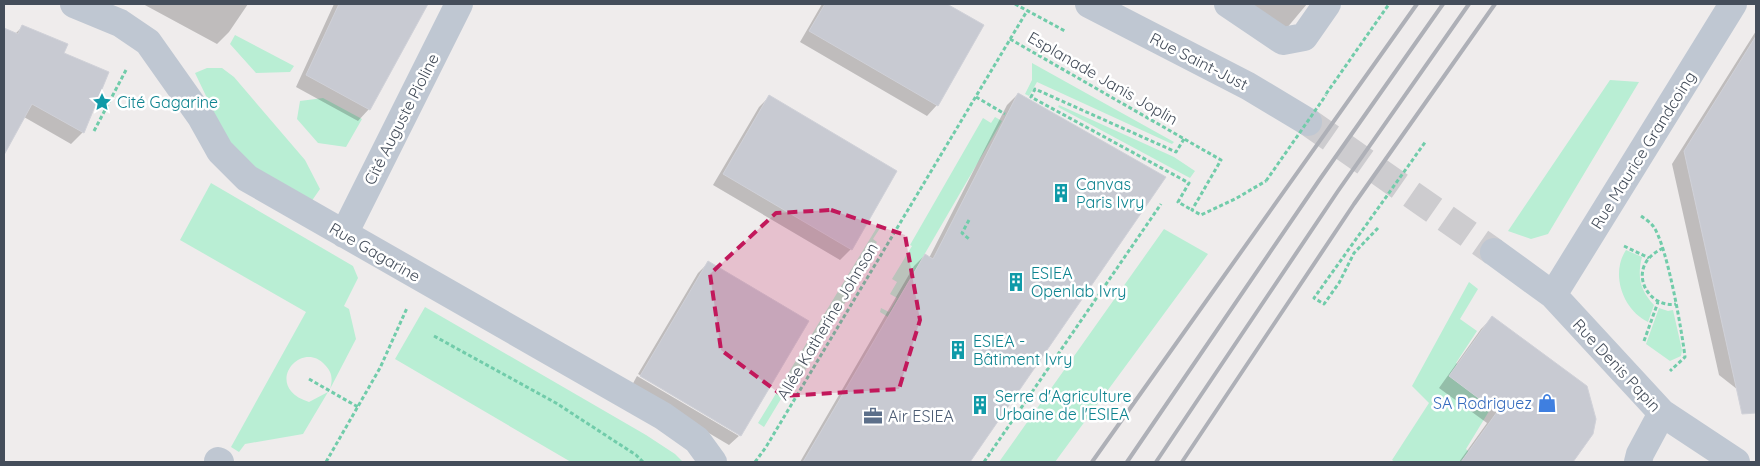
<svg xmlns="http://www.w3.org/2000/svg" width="1760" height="466" font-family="Quicksand,sans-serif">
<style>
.green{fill:#b9eed4}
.shadow{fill:#0003}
.building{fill:#c8cad2;stroke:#d0d1d8}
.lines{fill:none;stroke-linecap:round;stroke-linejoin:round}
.minor-tunnel{stroke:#cdcccf;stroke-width:28;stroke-dasharray:28 14;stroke-linecap:butt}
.path{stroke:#71ccaa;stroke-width:3;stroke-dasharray:4 2.5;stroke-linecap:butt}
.minor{stroke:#bfc7d2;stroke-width:28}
.rail{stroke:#aeb0b7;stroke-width:4}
.path-bridge{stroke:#71ccaa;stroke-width:3;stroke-dasharray:4 2.5;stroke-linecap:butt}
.marked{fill:#c2185b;fill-opacity:0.2;stroke:#c2185b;stroke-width:4;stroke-dasharray:10 6;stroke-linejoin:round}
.labels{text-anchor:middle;stroke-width:5;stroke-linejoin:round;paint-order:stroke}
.street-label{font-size:16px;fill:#444d5a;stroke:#fff}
.culture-label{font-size:16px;fill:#0d838f;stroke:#fff;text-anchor:start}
.shop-label{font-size:16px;fill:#366cbe;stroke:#fff;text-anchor:end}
.service-label{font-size:16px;fill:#4e5e75;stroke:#fff;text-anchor:start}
</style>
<rect width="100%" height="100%" fill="#efecec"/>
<path class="green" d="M235,35L294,66L290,72L256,73L230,44Z
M1032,63L1174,142L1172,144L1037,82L1029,96L1025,94L1032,80Z
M207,68H222L234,77L305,160L320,189L311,202L252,166L230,146L195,73Z
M1610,80L1639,82L1548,234L1531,239L1508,231Z
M323,98L362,119L346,147L318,143L297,119L300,101Z
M1059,105L1174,157L1195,171L1190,178L1058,107Z
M995,117L1002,121L888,317L880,312L881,308L889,312L897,298L890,294L897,282L892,279L912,246L910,245L983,118L991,123Z
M211,183L353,266L358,278L344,306L349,309L356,339L330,389C333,379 332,372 325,365C301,338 261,387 309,402L328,392L303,434L245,444L239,452L231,447L306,312L180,240Z
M879,224L882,225L873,239L877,242L848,288L852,291L802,376L796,374L764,427L758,423Z
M1164,229L1208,254L1055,462H999Z
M1626,250L1642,257C1637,277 1640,290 1654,305L1648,322C1623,310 1610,274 1626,250Z
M1469,282L1478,289L1460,319L1477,331L1456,363L1500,393L1466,449L1479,462H1395L1392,460L1429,403L1412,386Z
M425,307L646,435L675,454L683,462H571L395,359Z
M1659,308L1668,311L1673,310L1682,350L1681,356L1670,361L1646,344Z"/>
<path class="shadow" d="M143,4H248L229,32L217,44Z
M334,4H427L369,109L358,121L296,87Z
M822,4H945L983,26L937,105L927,116L800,42Z
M1228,4H1307L1281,35Z
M22,27L62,54L83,132L71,144L24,117L4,152V29L15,34Z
M1756,31V404L1719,375L1672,164Z
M1018,94L1164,177L969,462H800L914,266L925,255L929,258L1007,105Z
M770,96L851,249L840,260L713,185L759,107Z
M708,263L740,435L729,445L631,387L637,376L739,436V433L638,374L698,273Z
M1492,318L1592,433L1571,462H1459L1487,423L1439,388L1481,329Z"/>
<path class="building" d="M339,4H428L370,110L306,75Z
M825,4H947L984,25L938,106L809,31Z
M22,25L68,44L64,53L109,72L84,133L32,104L4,155V28L18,34Z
M1756,36V413L1742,414L1684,151Z
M1018,93L1166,177L970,462H803L925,254L933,259Z
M769,95L897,171L852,250L723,174Z
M708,261L809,321L741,436L640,376Z
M1492,316L1587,386L1596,419L1593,434L1573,462H1461L1497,412L1449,376Z"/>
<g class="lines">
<path class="minor-tunnel" d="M1308,122L1494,252"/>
<path class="path" d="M1015,4L1065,31
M1010,39L1221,160L1192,210L1201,215L1235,199L1266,181
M1326,94L1389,4
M976,97L1005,114
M94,131L126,70
M1184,139L1176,152L1035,89L1031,97L1189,183L1178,202L1192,210
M1641,216C1645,219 1650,222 1653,226C1667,244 1682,332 1685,357L1670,371
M969,220L962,233L969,239
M1378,228L1354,253L1339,283L1324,304L1314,298L1426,141
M1624,246L1649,258
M1663,248C1656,252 1649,256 1645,264C1635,284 1654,308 1676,304
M434,336L556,403L636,455L643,462
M1644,341L1658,302
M309,379L358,407
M326,462L380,368L407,308
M755,462L766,447L1027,11
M984,462L1161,204"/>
<path class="minor" d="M74,4L120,23L148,42L201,117L220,151L247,178L663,416L697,440L713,462
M1089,4L1248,86L1308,122
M1228,4L1283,41L1304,37L1327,4
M344,234L459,4
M1494,252L1553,295L1662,413L1736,462
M1553,295L1733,4
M218,461L220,462
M1638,462L1640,454L1662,413"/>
<path class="rail" d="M1092,462L1417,4
M1127,462L1320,179L1443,4
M1156,462L1338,191L1469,4
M1182,462L1354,204L1495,4"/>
<path class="path-bridge" d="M1266,181L1326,95"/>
</g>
<path class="marked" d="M831,210L905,235L920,320L899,389L783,396L721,350L710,274L776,213Z"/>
<defs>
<g id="sight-bare" transform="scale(1.5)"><path d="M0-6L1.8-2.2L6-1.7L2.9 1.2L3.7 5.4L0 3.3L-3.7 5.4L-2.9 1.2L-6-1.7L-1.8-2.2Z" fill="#0f9aa8" stroke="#fff" stroke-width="2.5" paint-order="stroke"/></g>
<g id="building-bare" transform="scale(1.5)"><path d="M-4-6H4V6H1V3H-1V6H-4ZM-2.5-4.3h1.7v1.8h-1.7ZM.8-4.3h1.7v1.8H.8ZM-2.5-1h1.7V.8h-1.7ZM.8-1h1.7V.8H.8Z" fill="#0f9aa8" stroke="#fff" stroke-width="2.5" paint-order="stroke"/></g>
<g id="shop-bare" transform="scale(1.5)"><path d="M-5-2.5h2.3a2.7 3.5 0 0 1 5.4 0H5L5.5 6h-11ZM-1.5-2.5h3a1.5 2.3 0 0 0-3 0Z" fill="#3f7fe0" stroke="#fff" stroke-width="2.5" paint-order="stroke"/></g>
<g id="office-bare" transform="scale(1.5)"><path d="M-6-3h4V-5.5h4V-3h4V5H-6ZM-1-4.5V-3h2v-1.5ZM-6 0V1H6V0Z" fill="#5c6f8a" stroke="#fff" stroke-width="2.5" paint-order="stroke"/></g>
</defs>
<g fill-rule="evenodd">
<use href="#sight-bare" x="102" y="102"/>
<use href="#building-bare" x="1061" y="193"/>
<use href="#building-bare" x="1016" y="282"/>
<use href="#building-bare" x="958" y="350"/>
<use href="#shop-bare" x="1547" y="403"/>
<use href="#building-bare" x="980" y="405"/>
<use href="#office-bare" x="873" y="416"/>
</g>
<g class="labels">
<g class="street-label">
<text transform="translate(1199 61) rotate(27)" y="6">Rue Saint-Just</text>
<text transform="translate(1103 78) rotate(30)" y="6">Esplanade Janis Joplin</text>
<text transform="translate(401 119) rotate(-63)" y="6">Cité Auguste Pioline</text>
<text transform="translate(1643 150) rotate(-58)" y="6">Rue Maurice Grandcoing</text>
<text transform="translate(375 252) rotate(30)" y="6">Rue Gagarine</text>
<text transform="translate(827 321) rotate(-59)" y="6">Allée Katherine Johnson</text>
<text transform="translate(1617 365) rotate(47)" y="6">Rue Denis Papin</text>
</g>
<g class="culture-label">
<text x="117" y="108">Cité Gagarine</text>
<text x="1076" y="190">Canvas<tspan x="1076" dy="18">Paris Ivry</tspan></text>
<text x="1031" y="279">ESIEA<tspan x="1031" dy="18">Openlab Ivry</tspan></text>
<text x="973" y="347">ESIEA -<tspan x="973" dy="18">Bâtiment Ivry</tspan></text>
<text x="995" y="402">Serre d'Agriculture<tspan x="995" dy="18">Urbaine de l'ESIEA</tspan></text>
</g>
<g class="shop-label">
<text x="1532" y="409">SA Rodriguez</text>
</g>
<g class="service-label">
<text x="888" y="422">Air ESIEA</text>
</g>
</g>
<rect width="1760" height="466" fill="none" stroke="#444d5a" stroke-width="10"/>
</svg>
